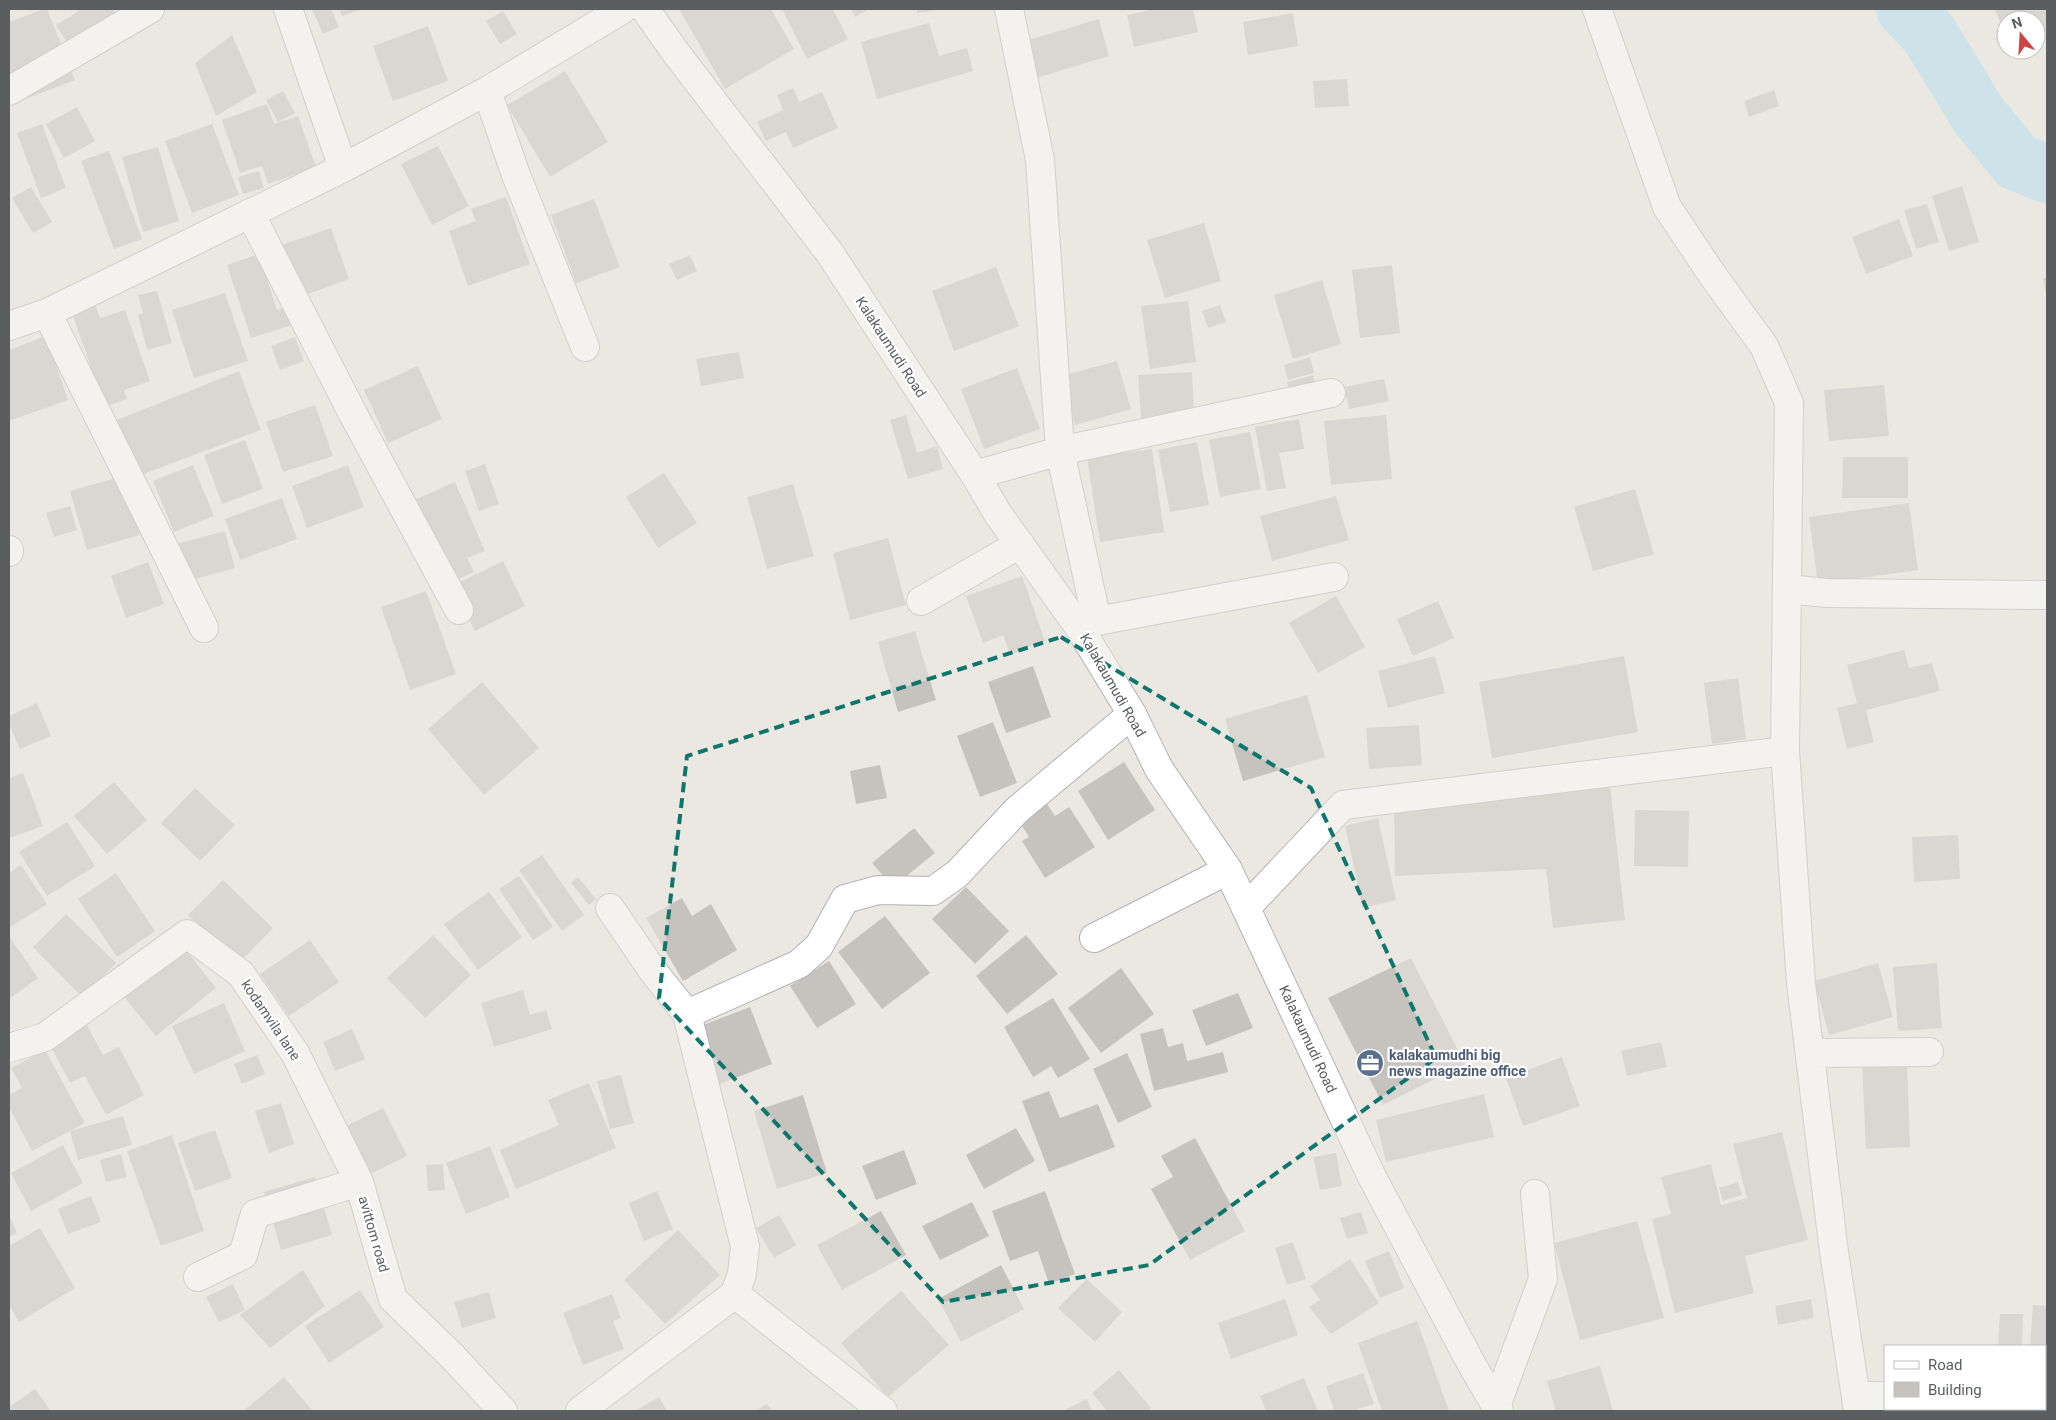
<svg xmlns="http://www.w3.org/2000/svg" width="2056" height="1420" font-family="Roboto,sans-serif">
<style>
.lines{fill:none;stroke-linecap:round;stroke-linejoin:round}
.river{stroke:#aadcf3;stroke-width:58}
.building{fill:#c6c3bf}
.street-casing{stroke:#afb3b6;stroke-width:30}
.secondary-casing{stroke:#afb2b6;stroke-width:30}
.street{stroke:#fff;stroke-width:28}
.secondary{stroke:#fff;stroke-width:28}
.marked{fill:none;stroke:#0f766e;stroke-width:4;stroke-dasharray:10 6;stroke-linejoin:round}
.labels{text-anchor:middle;stroke-width:4.5;stroke-linejoin:round;paint-order:stroke}
.street-label{font-size:14px;fill:#5a5e61;stroke:#fff}
.service-label{font-size:14px;font-weight:bold;fill:#4e5e75;stroke:#fff;text-anchor:start}
</style>
<rect width="100%" height="100%" fill="#ebe8e2"/>
<g class="lines">
<path class="river" d="M1905,9L1929,34L1979,116L2017,162L2047,174"/>
</g>
<path class="building" d="M44,9H47L75,80L20,101L9,73V22Z
M82,9H113L128,35L80,64L56,25Z
M312,9H331L339,27L323,34Z
M339,9H363L342,16Z
M679,9H771L794,49L725,89Z
M782,9H833L848,39L807,59Z
M851,9H869L855,17Z
M917,9H937L938,10L917,13Z
M1155,9H1193L1198,32L1134,47L1127,15Z
M1995,9H2047V31L2036,36V20H2014L2013,17L2000,22Z
M503,11L517,34L500,44L486,21Z
M1293,13L1298,46L1248,55L1243,22Z
M1099,19L1109,56L1033,79L1022,42Z
M929,23L939,56L967,48L973,71L877,99L861,42Z
M428,26L448,81L393,101L373,46Z
M232,35L257,92L216,116L195,63Z
M565,71L608,142L550,177L507,105Z
M1347,79L1349,106L1315,108L1313,81Z
M793,88L799,102L822,92L838,128L793,148L786,132L766,141L757,122L783,110L777,95Z
M1774,90L1779,106L1749,117L1744,101Z
M283,91L295,113L278,122L266,100Z
M267,104L274,124L298,116L316,167L268,184L262,166L240,173L222,120Z
M77,107L95,141L64,158L46,124Z
M42,124L66,188L41,198L17,133Z
M212,124L239,195L192,213L165,141Z
M438,146L469,206L432,225L401,164Z
M158,147L179,221L143,232L122,157Z
M109,151L142,239L114,249L81,161Z
M259,171L264,188L243,194L238,177Z
M1962,186L1979,242L1949,251L1932,196Z
M31,187L52,222L33,233L12,198Z
M506,197L530,264L468,286L449,231L476,221L471,209Z
M594,199L620,267L576,283L551,215Z
M1927,204L1939,242L1916,249L1904,210Z
M1899,219L1913,256L1866,274L1852,237Z
M1204,223L1221,281L1165,298L1147,240Z
M331,228L349,279L300,297L282,245Z
M259,254L277,310L287,307L292,325L251,338L227,265Z
M690,255L697,271L677,280L669,264Z
M1392,265L1400,333L1360,338L1352,270Z
M996,267L1019,326L954,351L932,291Z
M2043,278H2047V295H2046Z
M1322,280L1341,344L1293,359L1274,295Z
M157,291L172,343L147,350L138,315L143,313L138,295Z
M225,293L248,361L194,378L172,310Z
M1188,301L1196,362L1150,369L1141,306Z
M95,304L100,318L125,310L150,381L124,390L127,399L105,407L72,313Z
M1220,305L1226,322L1208,328L1202,311Z
M46,336L68,400L9,421V350Z
M295,337L304,361L280,370L271,346Z
M739,352L744,378L701,386L696,359Z
M1310,357L1314,373L1288,380L1284,365Z
M1117,361L1131,409L1075,425L1061,376Z
M418,366L442,419L388,443L364,390Z
M1017,368L1040,429L984,449L961,389Z
M239,371L261,430L138,476L117,420Z
M1192,372L1194,416L1141,420L1138,375Z
M1313,375L1317,390L1291,398L1287,382Z
M1384,379L1389,401L1349,409L1344,387Z
M1884,385L1889,436L1829,441L1824,390Z
M315,405L333,456L283,472L266,422Z
M906,415L917,453L937,446L943,469L908,479L890,420Z
M1386,415L1392,479L1331,485L1324,421Z
M1299,419L1304,449L1279,453L1286,488L1267,491L1255,427Z
M1250,432L1261,489L1220,497L1209,440Z
M245,440L263,489L222,504L204,455Z
M1197,442L1209,505L1170,512L1158,450Z
M1152,449L1164,532L1100,542L1087,458Z
M1843,457H1908V498H1842Z
M485,464L499,504L479,511L465,471Z
M193,465L214,516L174,532L153,481Z
M348,465L364,507L307,528L292,486Z
M664,473L697,523L658,548L626,497Z
M123,476L140,535L87,550L70,491Z
M455,482L485,551L467,558L474,572L448,584L412,501Z
M793,484L814,556L767,569L747,497Z
M1635,489L1654,554L1593,571L1574,507Z
M1336,496L1349,540L1272,561L1260,516Z
M282,498L297,539L240,560L225,519Z
M1909,503L1918,570L1818,584L1809,517Z
M70,506L77,530L54,537L46,513Z
M225,531L235,568L188,581L177,544Z
M888,538L906,605L850,620L833,553Z
M503,561L525,606L475,631L452,586Z
M148,562L164,604L126,618L111,576Z
M1022,576L1045,641L1010,654L1003,635L983,643L966,596Z
M426,591L456,674L410,690L381,607Z
M1336,596L1365,647L1318,673L1289,623Z
M1438,601L1454,638L1413,656L1397,619Z
M915,631L936,700L898,712L878,642Z
M1904,650L1909,668L1932,663L1940,691L1866,710L1874,742L1847,749L1837,708L1857,703L1847,665Z
M1435,656L1445,693L1388,708L1378,671Z
M1624,656L1638,732L1492,758L1479,682Z
M1033,666L1051,717L1006,733L988,682Z
M1738,678L1746,739L1712,744L1704,683Z
M482,682L539,748L484,795L428,729Z
M1307,695L1325,757L1243,781L1225,719Z
M37,703L51,736L20,749L9,724V716Z
M993,722L1017,783L980,797L957,736Z
M1419,725L1422,765L1369,769L1366,728Z
M1124,762L1155,810L1108,840L1078,791Z
M880,765L887,798L856,804L850,771Z
M23,773L43,826L9,838V778Z
M114,782L147,820L107,854L74,816Z
M1610,785L1625,920L1553,928L1546,869L1395,876L1394,808Z
M195,788L235,825L200,861L161,823Z
M1043,798L1055,816L1069,807L1095,847L1045,878L1022,841L1029,837L1015,814Z
M1635,810L1689,811L1688,867L1634,866Z
M1378,818L1396,900L1363,908L1345,826Z
M67,822L95,866L47,896L19,852Z
M914,828L935,853L893,887L872,863Z
M1958,835L1960,879L1914,882L1912,837Z
M542,855L584,915L562,931L519,870Z
M21,865L47,904L9,928V873Z
M116,873L155,931L117,957L78,899Z
M519,876L553,927L533,940L499,889Z
M578,877L596,899L589,905L571,883Z
M223,880L273,928L238,964L188,915Z
M966,887L1009,931L975,964L932,919Z
M489,892L522,937L478,970L444,924Z
M682,898L692,916L711,904L737,950L683,981L646,918Z
M66,914L116,963L82,997L33,947Z
M885,916L930,973L882,1009L838,952Z
M433,935L471,975L425,1018L387,978Z
M1026,935L1058,974L1007,1014L976,976Z
M9,936L38,978L9,999Z
M310,940L339,982L289,1016L260,974Z
M181,944L216,988L156,1036L120,992Z
M1411,958L1465,1064L1383,1105L1328,998Z
M829,961L856,1004L817,1028L790,986Z
M1878,963L1893,1017L1829,1035L1814,981Z
M1937,963L1942,1028L1898,1031L1893,967Z
M1121,968L1154,1014L1101,1053L1068,1008Z
M523,990L530,1015L546,1010L552,1029L494,1047L481,1003Z
M1238,993L1253,1028L1206,1046L1192,1010Z
M1053,998L1090,1059L1058,1078L1051,1066L1033,1077L1004,1027Z
M224,1003L245,1051L194,1074L172,1026Z
M750,1007L772,1064L717,1085L695,1028Z
M85,1021L103,1055L119,1047L144,1095L106,1115L85,1076L70,1083L48,1041Z
M1163,1028L1168,1047L1183,1043L1187,1061L1223,1052L1228,1072L1154,1091L1140,1034Z
M352,1029L365,1059L335,1071L323,1042Z
M1661,1042L1667,1067L1627,1076L1621,1051Z
M45,1050L85,1123L32,1151L9,1107V1095L22,1088L11,1068Z
M1127,1053L1152,1107L1118,1123L1093,1069Z
M257,1055L265,1074L242,1084L234,1064Z
M1562,1057L1580,1106L1523,1126L1506,1078Z
M1907,1062L1910,1147L1866,1149L1862,1063Z
M621,1075L634,1123L610,1129L597,1081Z
M589,1083L616,1148L516,1189L500,1150L559,1125L548,1100Z
M1049,1091L1060,1118L1098,1104L1115,1147L1049,1172L1022,1101Z
M1484,1094L1494,1137L1386,1162L1376,1120Z
M803,1095L827,1173L777,1189L754,1111Z
M281,1103L294,1144L269,1153L255,1111Z
M383,1108L407,1156L358,1180L334,1132Z
M123,1116L132,1145L78,1160L70,1131Z
M1016,1128L1035,1161L984,1189L966,1155Z
M215,1130L232,1178L195,1191L178,1143Z
M1782,1132L1808,1240L1745,1256L1754,1293L1675,1313L1652,1219L1671,1214L1661,1177L1711,1164L1721,1205L1747,1198L1733,1144Z
M172,1135L204,1231L161,1246L127,1151Z
M1195,1138L1245,1231L1190,1260L1151,1189L1173,1177L1161,1156Z
M63,1145L83,1183L31,1211L11,1173Z
M490,1146L510,1197L466,1214L446,1163Z
M904,1150L917,1184L876,1200L862,1166Z
M1336,1153L1342,1186L1320,1190L1313,1157Z
M121,1154L127,1177L106,1182L100,1160Z
M443,1164L445,1190L428,1191L426,1165Z
M315,1177L332,1235L281,1250L264,1192Z
M1738,1182L1742,1195L1723,1201L1719,1188Z
M657,1191L673,1229L644,1241L629,1203Z
M1045,1191L1075,1274L1049,1284L1038,1251L1010,1261L992,1211Z
M91,1196L101,1222L68,1234L58,1209Z
M972,1202L989,1236L940,1260L922,1226Z
M881,1211L906,1255L842,1290L817,1245Z
M1361,1212L1368,1233L1347,1239L1340,1218Z
M9,1214L17,1233L9,1237Z
M779,1215L796,1245L774,1258L756,1228Z
M1637,1221L1664,1318L1580,1340L1554,1243Z
M40,1228L75,1288L19,1322L9,1305V1246Z
M678,1230L720,1275L665,1324L624,1280Z
M1293,1242L1306,1279L1287,1285L1275,1248Z
M1389,1251L1404,1288L1380,1298L1365,1261Z
M1350,1259L1379,1303L1331,1334L1309,1307L1320,1300L1310,1286Z
M1001,1265L1024,1309L961,1342L938,1299Z
M303,1270L325,1306L270,1348L240,1315Z
M1087,1279L1122,1312L1095,1342L1058,1308Z
M233,1284L245,1310L219,1322L206,1297Z
M360,1290L384,1327L329,1363L305,1326Z
M901,1291L949,1345L888,1397L841,1343Z
M489,1292L496,1318L462,1328L454,1302Z
M612,1294L621,1318L613,1321L624,1349L583,1365L563,1313Z
M1285,1299L1298,1335L1231,1359L1218,1323Z
M1811,1299L1814,1318L1778,1325L1775,1306Z
M2033,1305L2047,1306V1364H2045V1346H2030Z
M2000,1314H2023L2022,1346H1998Z
M1417,1321L1449,1411H1382L1358,1343Z
M1600,1366L1613,1411H1556L1547,1381Z
M1119,1370L1151,1408L1148,1411H1107L1092,1393Z
M1363,1373L1374,1404L1352,1411H1334L1326,1386Z
M284,1377L312,1410L243,1411Z
M1304,1378L1318,1411H1266L1260,1396Z
M35,1389L51,1411H9V1407Z
M659,1397L667,1411H635Z
M1087,1399L1092,1411H1063Z
M767,1404L772,1411H756Z"/>
<g class="lines">
<g class="street-casing">
<path id="street" d="M288,9L343,168
M1009,9L1040,160L1060,451L1097,621
M9,91L150,9
M487,91L516,175L585,347
M250,213L353,414L459,610
M47,313L204,628
M9,326L47,313L343,168L487,91L623,9
M975,475L1060,451L1331,393
M9,550V552
M1787,589L1827,593L2047,595
M921,601L1020,544
M1080,626L1097,621L1334,577
M1785,751L1801,983L1834,1252L1858,1411
M610,908L653,971L687,1014
M1246,908L1343,805L1785,751L1789,403L1764,346L1711,273L1667,207L1597,9
M1094,938L1228,870
M9,1048L45,1037L187,934L241,974L295,1053L359,1182
M1810,1053L1929,1052
M198,1277L243,1255L255,1214L359,1182L393,1299L452,1356L503,1411
M735,1294L883,1411
M1857,1396H1885
M2045,1396H2047
M1496,1406L1543,1279L1535,1194
M580,1411L735,1294L742,1274L745,1246L687,1014L799,964L819,946L845,899L878,890L933,891L957,874L1017,810L1132,714"/>
</g>
<g class="secondary-casing">
<path id="secondary" d="M645,9L676,53L829,252L975,475L998,514L1079,627L1132,714L1159,769L1228,870L1371,1175L1472,1365L1499,1411"/>
</g>
<use href="#street" class="street"/>
<use href="#secondary" class="secondary"/>
</g>
<path d="M0 0H2056V1420H0ZM1061,637L1311,788L1436,1058L1149,1265L943,1302L659,998L687,756Z" fill="#ebe8e2" fill-opacity=".55" fill-rule="evenodd"/>
<path class="marked" d="M1061,637L1311,788L1436,1058L1149,1265L943,1302L659,998L687,756Z"/>
<defs>
<g id="office-disc" transform="scale(1.4375)"><circle r="9.5" fill="#5c6f8a" stroke="#fff"/><path d="M-6-3h4V-5.5h4V-3h4V5H-6ZM-1-4.5V-3h2v-1.5ZM-6 0V1H6V0Z" fill="#fff"/></g>
</defs>
<g fill-rule="evenodd">
<use href="#office-disc" x="1370" y="1063"/>
</g>
<g class="labels">
<g class="street-label">
<text transform="translate(891 347) rotate(57)" y="5">Kalakaumudi Road</text>
<text transform="translate(1113 685) rotate(60)" y="5">Kalakaumudi Road</text>
<text transform="translate(271 1020) rotate(56)" y="5">kodamvila lane</text>
<text transform="translate(1308 1039) rotate(65)" y="5">Kalakaumudi Road</text>
<text transform="translate(374 1234) rotate(74)" y="5">avittom road</text>
</g>
<g class="service-label">
<text x="1389" y="1060">kalakaumudhi big<tspan x="1389" dy="16">news magazine office</tspan></text>
</g>
</g>
<rect width="2056" height="1420" fill="none" stroke="#5a5e61" stroke-width="20"/>
<rect x="1884" y="1345" width="162" height="65" fill="#ffffff" stroke="#bdbfc0"/>
<rect x="1894" y="1361" width="25" height="8" fill="#ffffff" stroke="#bdbfc0"/>
<text x="1928" y="1370" font-size="15" fill="#5a5e61">Road</text>
<rect x="1894" y="1382" width="25" height="15" fill="#c6c3bf" stroke="#bdbfc0"/>
<text x="1928" y="1395" font-size="15" fill="#5a5e61">Building</text>
<g transform="translate(2021 35) rotate(342)"><circle r="24" fill="#ffffff" stroke="#bdbfc0"/>
<path d="M0-4L9 19L0 12L-9 19Z" fill="#d14247"/>
<text y="-8" font-size="14" font-weight="bold" text-anchor="middle" fill="#5a5e61">N</text>
</g>
</svg>
